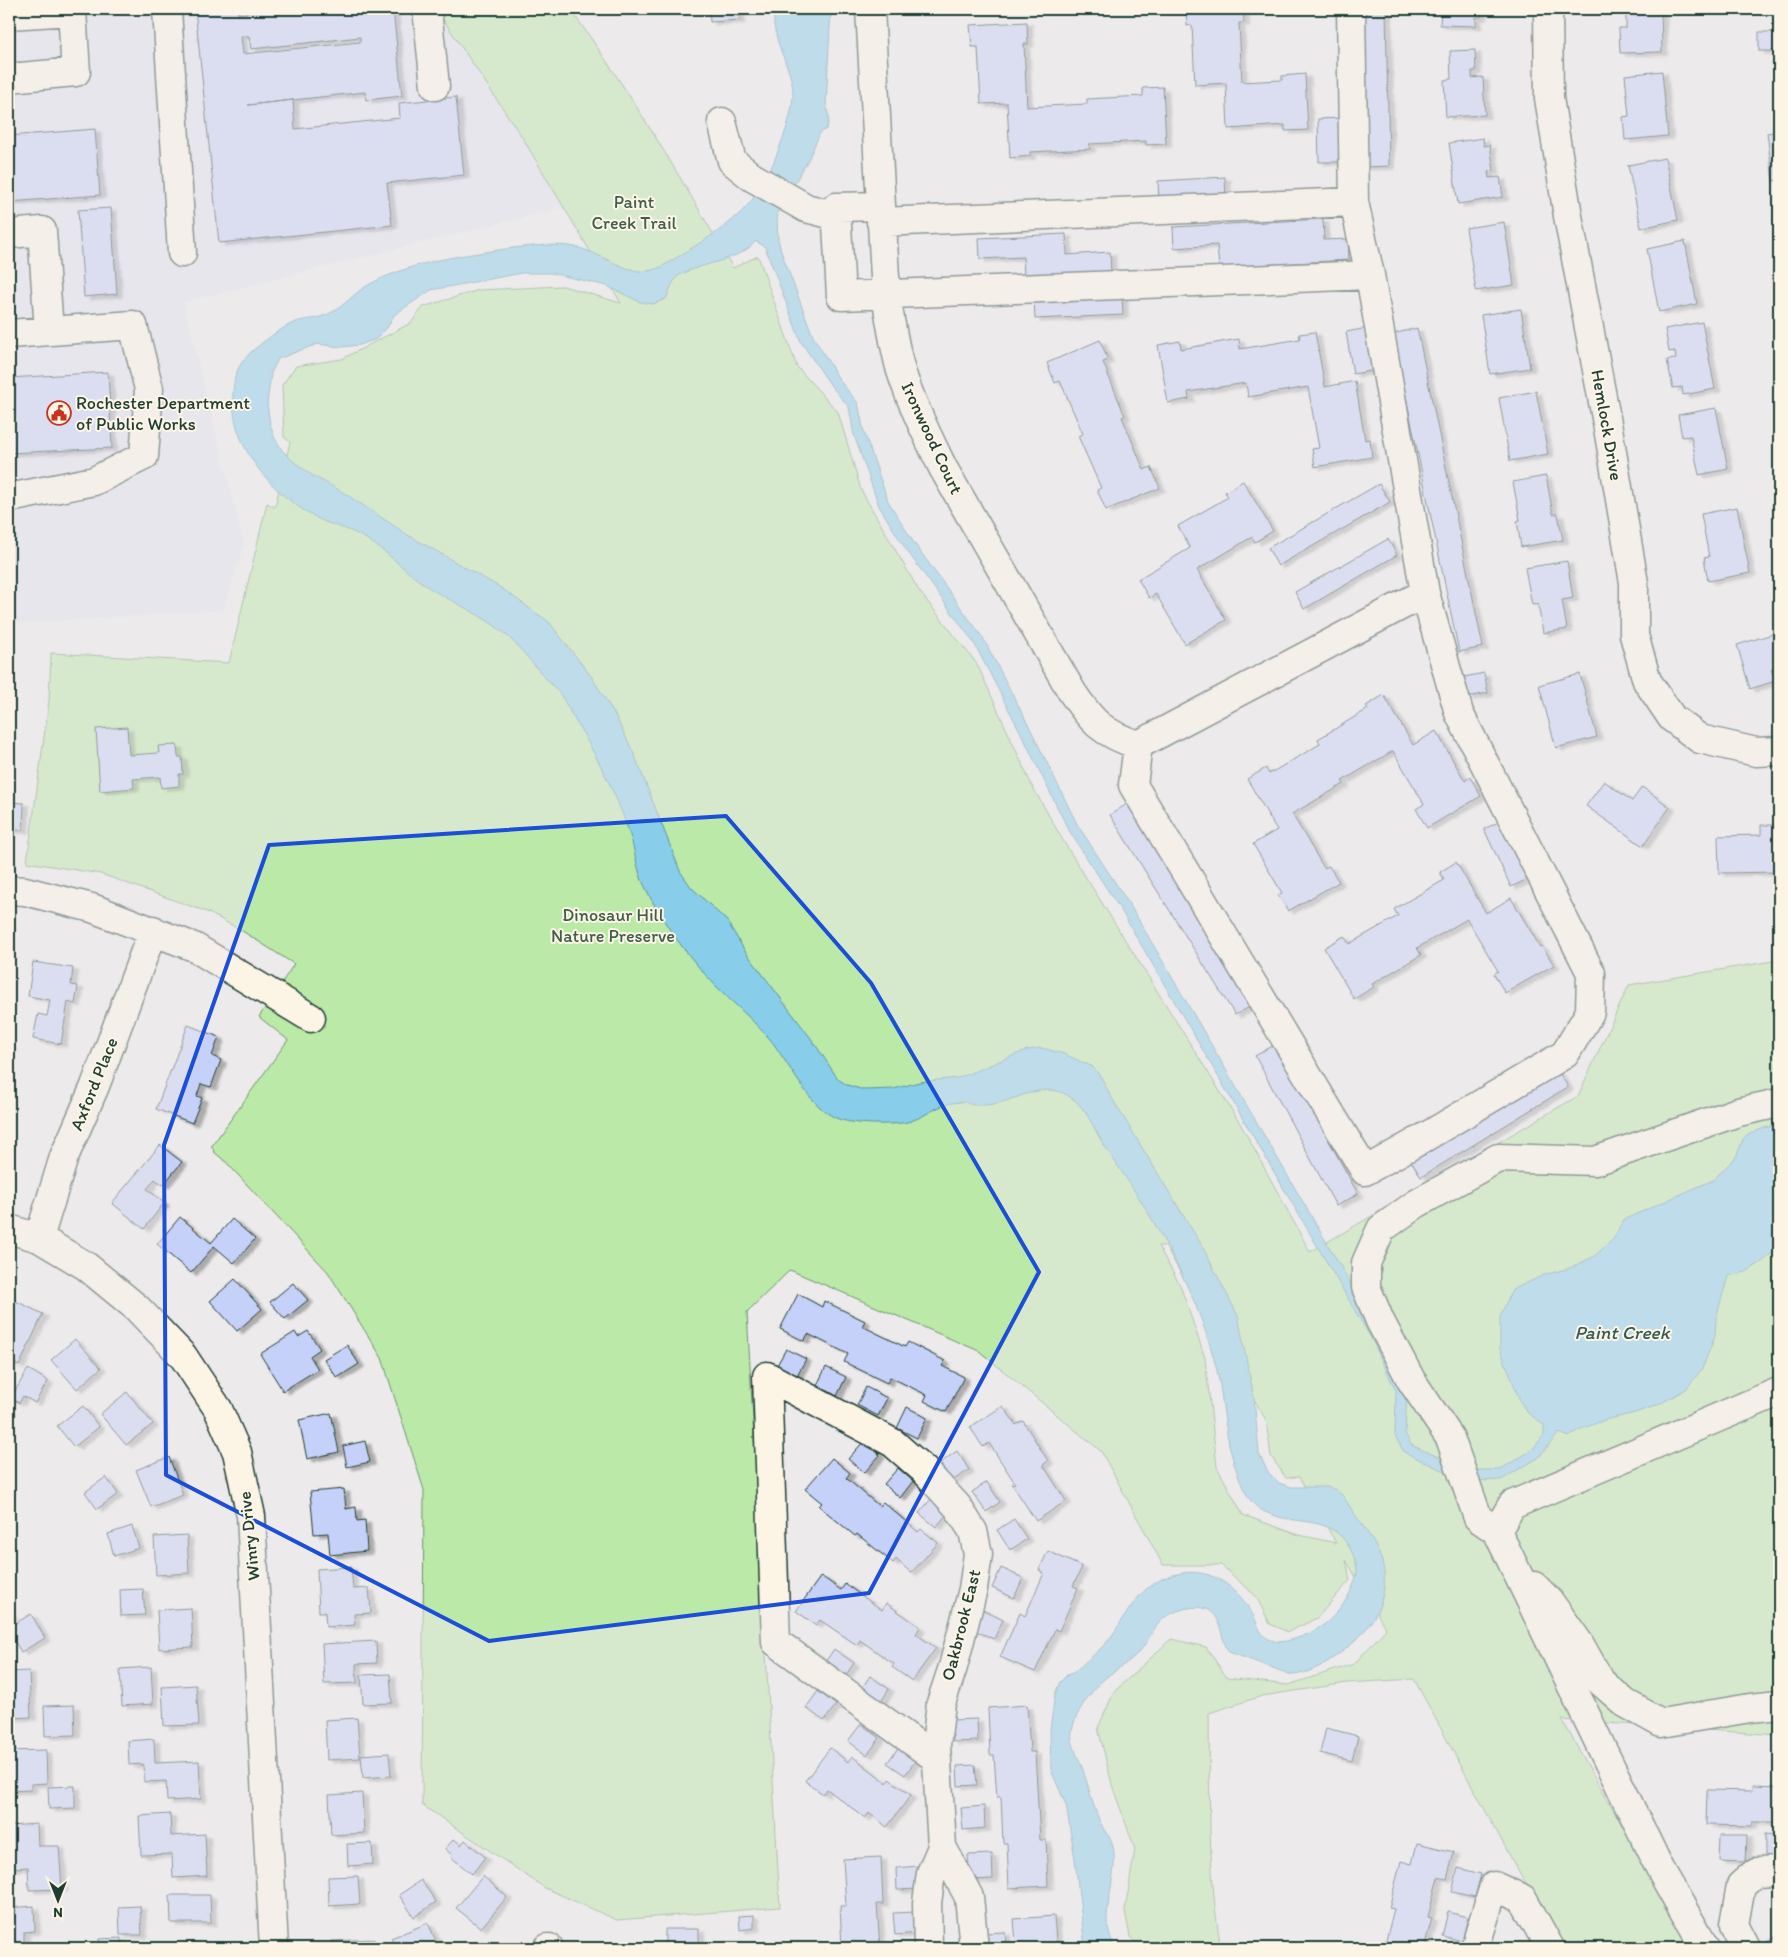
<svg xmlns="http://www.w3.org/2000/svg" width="1788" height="1957" font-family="Itim,sans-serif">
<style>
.built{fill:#e0e2ef}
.green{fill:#bbe9a8;stroke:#6d936e;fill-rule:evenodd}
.water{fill:#88cdea;stroke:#5e93a1}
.building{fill:#c5d1f8;stroke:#1f3d34;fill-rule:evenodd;filter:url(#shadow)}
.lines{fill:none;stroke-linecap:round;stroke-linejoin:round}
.minor-casing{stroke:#1f3d34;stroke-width:31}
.minor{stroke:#fcf5e5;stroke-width:28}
.marked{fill:none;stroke:#1d4ed8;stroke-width:4;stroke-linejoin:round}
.labels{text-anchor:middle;stroke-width:4;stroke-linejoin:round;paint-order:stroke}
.park-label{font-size:18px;fill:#3e5f4b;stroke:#fcf5e5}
.poi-label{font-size:18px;fill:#1f3d34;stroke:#fcf5e5;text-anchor:start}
.street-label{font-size:18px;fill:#1f3d34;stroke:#fcf5e5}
.water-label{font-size:19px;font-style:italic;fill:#345a58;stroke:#fcf5e5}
</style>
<defs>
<filter id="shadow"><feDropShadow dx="5.5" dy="3" stdDeviation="1" flood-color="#0004"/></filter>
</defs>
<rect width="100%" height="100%" fill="#eceaeb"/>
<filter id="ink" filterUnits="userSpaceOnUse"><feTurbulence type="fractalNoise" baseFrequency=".02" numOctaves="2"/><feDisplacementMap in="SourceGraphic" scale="10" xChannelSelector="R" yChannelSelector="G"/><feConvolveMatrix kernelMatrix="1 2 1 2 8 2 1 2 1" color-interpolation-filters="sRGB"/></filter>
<g filter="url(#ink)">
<path class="built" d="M9,9H436L522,137L564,207L183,302L244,545L223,610L9,624Z"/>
<path class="green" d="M436,9H570C630,91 682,180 733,268L758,256L797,367L838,412L861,490L919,591L977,664L1032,786L1065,844L1241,1125L1310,1252L1578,1096L1629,985L1779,960V1735L1562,1720L1692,1948H1560L1414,1679L1347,1683L1262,1696L1209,1713C1210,1791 1207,1871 1221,1948H1142L1130,1937L1125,1911L1135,1849L1113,1788L1098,1728L1114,1692L1171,1639L1206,1647L1227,1678L1288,1685L1354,1664L1386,1629L1346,1560L1350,1580L1317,1618L1288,1632L1270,1624L1256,1596L1221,1565H1163L1101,1451L979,1351L790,1270L747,1312L780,1907L617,1920L545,1888L422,1805L424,1490L382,1358L328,1272L226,1162L213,1151L214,1150L211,1147L288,1040L259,1017L294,964L239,929L207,912L101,874L27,862L49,701L51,653L229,663L267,503L275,507L290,442L284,437L282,385L296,366L342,359L411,323L423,307L479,290L563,286L621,303L522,137ZM1158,1246H1165L1266,1420L1271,1456L1286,1478L1299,1477L1336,1543L1299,1535L1243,1515L1217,1467L1205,1358L1180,1285Z"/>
<path class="water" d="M774,9H831L826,104L829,118L827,128L820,133L808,160L778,211L777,222L778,239L782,254L813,336L840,381L858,403L864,432L888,501L914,543L983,638L1030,728L1077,824L1131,907L1380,1334L1407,1389L1405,1433L1411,1445L1441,1458L1476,1470H1499L1532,1450L1544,1435V1425L1528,1413L1521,1403L1500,1349V1317L1512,1290L1544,1275L1570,1268L1595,1256L1614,1238L1623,1220L1713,1180L1736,1157L1743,1139L1748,1135L1764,1128L1779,1125V1247L1762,1262L1746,1272L1728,1276L1716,1318L1715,1336L1702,1369L1686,1389L1658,1405L1635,1413L1605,1420L1581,1429L1569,1437L1559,1433L1538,1458L1501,1480L1474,1481L1437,1468L1404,1452L1395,1436L1396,1391L1371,1338L1122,912L1068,829L1021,733L974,643L905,548L879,506L854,435L849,407L832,387L801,342L765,247L756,241C740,260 708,262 686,272C683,274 678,275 676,278C672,283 669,292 666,299L653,304L640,302L607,286L551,273H522L431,290L394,315L387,328L376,339L360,345L341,347L317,344L278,359L271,373L267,404L270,424L274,437L282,450L293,461L313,476L341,491L408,535L501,588L549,622L591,676L615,715L635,756L680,871L691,887L727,921L745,951L813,1041L838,1079L847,1085L864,1090L894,1089L919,1082L958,1078L1027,1050L1042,1048L1064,1054L1093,1067L1101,1077L1110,1095L1202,1246L1238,1316L1254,1398L1259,1454L1268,1472L1279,1483L1291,1487H1328L1336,1490L1343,1496C1354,1515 1369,1532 1378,1551C1396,1589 1374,1629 1343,1651C1328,1662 1311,1674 1292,1675L1229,1652C1220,1639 1222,1613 1203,1608C1191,1605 1173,1611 1164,1618C1153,1627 1149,1641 1139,1652C1129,1663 1114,1670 1103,1680C1090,1693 1075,1712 1072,1731C1070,1743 1078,1756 1082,1767C1089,1787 1093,1809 1103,1828C1105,1832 1109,1836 1111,1840C1120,1861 1107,1897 1107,1919C1107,1930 1111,1939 1115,1948H1085L1075,1859L1066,1805L1051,1770L1050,1730L1055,1694L1060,1682L1067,1675L1073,1673C1084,1663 1097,1653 1107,1642C1131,1612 1137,1581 1182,1573C1214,1568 1240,1590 1254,1617C1259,1627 1260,1636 1271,1640C1281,1644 1291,1640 1300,1637C1325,1629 1343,1610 1353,1586C1358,1575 1358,1569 1354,1557C1336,1511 1298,1528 1265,1512C1246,1503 1240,1481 1234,1463C1223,1429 1224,1393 1214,1359C1201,1310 1178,1264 1153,1221C1138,1194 1120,1170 1104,1145C1093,1128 1087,1107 1069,1096C1041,1078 1011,1106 982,1105C958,1105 976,1100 952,1103C936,1106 926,1116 911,1121C896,1126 851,1125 836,1118C808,1106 788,1061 769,1038C752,1019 733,1003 715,985C689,958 661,921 645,887C636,869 635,848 628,829C615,791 596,755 575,720C570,712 566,703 560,694C556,689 544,677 540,672C523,652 509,634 486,620C465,606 441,597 421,582C402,568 382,547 361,536C348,528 332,526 319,519C276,497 235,453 233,403C232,371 240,359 266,340C271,336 284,327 291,324C305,318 306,321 320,317C341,312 351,294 370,284C404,266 447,257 486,252C510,248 552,242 576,247C598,252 627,274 647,271C661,270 675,258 687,251C733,223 757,206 777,154C784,136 792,116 793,96C794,76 782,58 777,38C773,25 774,23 774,9Z"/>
<path class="building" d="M195,9H238V14L247,13V9H393L402,96L366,100L365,92L248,105L293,100L295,129L400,118L399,103L456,97L464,175L387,183L392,225L219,243ZM241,36H249L251,49L360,37V42L243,54Z
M709,9H739L740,20L710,22Z
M1186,9H1243L1244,23H1239L1242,82L1282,80V76L1305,74L1308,130L1285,131V125L1228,129L1226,83L1195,85L1192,25L1187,26Z
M1362,9H1386L1389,166L1365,167Z
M1441,9H1481V17H1476V26L1440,25Z
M1626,9H1661L1662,52L1620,53L1619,28H1626Z
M1773,17H1779V82H1774V51H1759V32H1774Z
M1027,22L1028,44H1024L1027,107L1087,104V99L1143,96V88L1163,87L1166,144L1146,145V141L1089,144L1090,149L1030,152V156L1010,158L1007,103L981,104L978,47H972L970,25Z
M1475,50L1476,71H1472V78L1483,77L1485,115L1446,117L1444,80L1451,79L1450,51Z
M1662,71L1668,136L1625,140L1623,117L1629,116L1625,75Z
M1342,118L1343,162H1319L1318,119Z
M95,129L100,195L9,202V136Z
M1779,131V182V180L1773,181L1767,133Z
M1483,138L1484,146L1490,145L1494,171L1488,172L1489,178L1500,177L1503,197L1458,204L1449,143Z
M1665,158L1678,220L1641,228L1628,165Z
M1225,177L1226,199L1159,202L1158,181Z
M111,208L117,294L84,297L78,210Z
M1323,219L1324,240L1348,239L1349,260L1219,267L1217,245L1174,248L1173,227Z
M1504,222L1514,285L1476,291L1466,228Z
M1066,234L1067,255L1110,252L1111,273L1024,278L1023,257L980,259L979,238Z
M1685,241L1697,304L1659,312L1647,249Z
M1122,294L1123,315L1035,319L1034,299Z
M1521,309L1530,368L1490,374L1481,315Z
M1702,322L1715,389L1683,395L1682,387L1673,388L1667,360L1676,359L1675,351L1669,352L1665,329Z
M1368,328L1376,370L1353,374L1346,332Z
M1417,328L1483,647L1459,652L1393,334Z
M1315,332L1325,387L1355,381L1365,440L1370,439L1372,457L1315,467L1312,449L1319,448L1308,387L1248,397L1246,383L1188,392L1189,399L1168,403L1158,345L1180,341L1181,349L1239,339L1240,349L1300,339L1299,334Z
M1100,340L1108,360L1103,362L1125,416L1122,417L1144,470L1151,467L1160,488L1106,510L1097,490L1101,488L1078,436L1083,434L1060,381L1055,383L1047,363Z
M108,372L112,448L9,453V378Z
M1536,391L1548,454L1510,461L1499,398Z
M1716,408L1728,469L1699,475L1691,436L1682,437L1678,415Z
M1546,476L1553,514H1558L1563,540L1521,547L1517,521L1520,520L1513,482Z
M1243,481L1273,531L1255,542L1252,537L1197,570L1226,620L1185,644L1156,594L1149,598L1138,579L1190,548L1178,526L1228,497L1225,492Z
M1379,484L1390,502L1278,566L1268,548Z
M1737,507L1750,573L1708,581L1704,558L1709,557L1701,514Z
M1388,539L1397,555L1304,609L1295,592Z
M1567,561L1573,598L1562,600L1567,629L1543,633L1538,604L1532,605L1525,568Z
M1779,632V666L1771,669L1775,681L1750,689L1737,645Z
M1484,673L1488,693L1468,697L1464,677Z
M1580,674L1597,737L1556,748L1539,685Z
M1384,695L1413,745L1436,731L1465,781L1470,777L1481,796L1427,828L1416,809L1424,804L1393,751L1342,781L1344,784L1292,814L1324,868L1329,866L1339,882L1288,911L1278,895L1282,893L1253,844L1277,830L1247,779L1266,768L1269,774L1320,744L1318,739L1368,709L1366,706Z
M127,727L129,755L159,753L158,746L177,745L178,757H182L183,774H179V786L161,788L160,777H158L133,779L134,788L100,791L96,729Z
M1604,781L1632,801L1642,787L1670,807L1643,846L1586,806Z
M9,802L24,803L23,830H9Z
M1130,802L1255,1004L1235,1015L1110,815Z
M1505,819L1532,877L1511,887L1484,829Z
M1761,825H1779V872L1719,873L1718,836L1761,835Z
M1456,862L1486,913L1511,898L1540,947L1542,946L1554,965L1505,993L1494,974L1498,971L1467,919L1417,948L1421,955L1372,984L1374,987L1354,999L1324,948L1344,936L1349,944L1398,916L1394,909L1444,880L1440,872Z
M33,962L73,968L71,985L78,986L75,1004L68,1002L61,1044L33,1039L38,1014L47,1016L50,1000L28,996Z
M188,1025L219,1037L212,1056L221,1060L211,1087L201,1084L197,1096L202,1098L192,1123L156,1109Z
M1276,1044L1358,1194L1336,1206L1255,1056Z
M1558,1071L1568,1087L1421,1177L1411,1161Z
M160,1145L182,1162L163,1185L155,1179L147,1189L164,1203L144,1229L112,1203Z
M180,1217L211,1243L232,1219L255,1239L234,1263L214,1246L191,1273L157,1244Z
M235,1279L262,1309L237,1331L210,1301Z
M293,1283L308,1300L285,1319L270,1302Z
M798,1294L822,1307L824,1301L865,1321L862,1326L905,1347L908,1342L945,1361L942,1366L964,1377L946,1412L924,1401L927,1395L890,1377L887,1383L844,1362L848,1354L808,1334L804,1341L780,1329Z
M9,1298L43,1314L19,1366L9,1361Z
M308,1331L320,1349L310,1356L318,1369L283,1391L260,1354L295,1332L298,1337Z
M75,1339L101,1368L77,1389L51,1360Z
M347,1345L359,1364L337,1378L324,1359Z
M786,1349L806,1359L796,1377L776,1367Z
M826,1367L846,1377L837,1396L817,1385Z
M28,1369L48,1381L35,1403L23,1396L19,1403L11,1398Z
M866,1387L887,1398L878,1416L857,1405Z
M127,1392L153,1424L126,1445L100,1414Z
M83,1406L99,1427L74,1447L57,1426Z
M1003,1406L1016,1425L1023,1421L1048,1461L1043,1465L1066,1501L1036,1521L1012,1484L1015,1483L989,1443L983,1447L970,1427Z
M907,1407L927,1418L917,1438L897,1428Z
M331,1413L339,1452L307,1459L299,1420Z
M365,1441L370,1462L347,1467L343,1446Z
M864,1441L880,1455L864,1473L848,1459Z
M957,1451L969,1470L952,1481L940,1463Z
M169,1457L183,1495L151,1507L136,1470Z
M832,1458L850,1473L846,1478L879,1506L883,1502L918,1532L921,1529L938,1543L911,1573L896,1559L893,1563L857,1534L855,1536L819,1506L822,1503L805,1489Z
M898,1468L913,1481L900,1498L884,1484Z
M106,1477L118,1494L97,1509L85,1492Z
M987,1482L1000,1502L986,1512L972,1492Z
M344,1489L346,1509L356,1507L357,1521L365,1520L367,1551L330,1555L328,1533L314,1534L310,1492Z
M932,1498L949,1512L936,1527L919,1513Z
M1014,1519L1027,1539L1010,1550L997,1530Z
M132,1526L139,1548L114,1556L108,1534Z
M187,1535L189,1573L156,1575L154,1537Z
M1048,1551L1082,1567L1073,1586L1078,1588L1059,1631L1055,1629L1035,1672L1000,1657L1020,1613L1025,1616L1044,1573L1039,1570Z
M351,1567L353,1589L369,1588L371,1613L354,1614L355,1625L326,1627L325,1612H319L317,1569Z
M1001,1568L1023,1578L1014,1598L992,1588Z
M821,1576L841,1590L845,1584L882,1610L886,1603L920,1627L916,1634L936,1648L912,1681L892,1667L894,1664L860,1640L857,1645L820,1620L816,1625L796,1611Z
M143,1589L145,1615L121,1616L120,1590Z
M191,1608L193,1647L159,1649L157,1610Z
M983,1610L1003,1620L994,1639L974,1630Z
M9,1611L16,1623L31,1614L45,1638L21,1652L9,1632Z
M376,1641L377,1663L356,1664L357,1683L324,1684L322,1644Z
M834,1649L854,1663L842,1681L822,1667Z
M151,1667L153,1704L122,1706L120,1669Z
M29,1671L31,1717L9,1718V1672Z
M390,1674L392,1703L363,1704L361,1675Z
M870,1676L889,1689L877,1708L858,1694Z
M196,1685L199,1725L164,1726L162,1687Z
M818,1691L836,1705L824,1721L806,1708Z
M74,1705L75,1735L45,1736L44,1706Z
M1027,1705L1030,1752H1035L1040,1840H1046L1048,1886L1009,1888L1007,1843H1003L1001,1797H997L994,1755H990L988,1708Z
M357,1718L360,1758L327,1760L325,1720Z
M977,1719L978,1741L953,1742L952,1720Z
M861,1724L880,1738L867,1755L848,1741Z
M1326,1728L1358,1736L1352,1761L1320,1753Z
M154,1739L155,1763L199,1761L201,1799L167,1801L166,1781L144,1782L143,1764L129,1765L128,1741Z
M901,1744L918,1757L905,1775L887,1763Z
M830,1748L848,1762L852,1756L887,1783L889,1779L911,1795L887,1827L869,1813L865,1818L827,1789L823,1794L805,1781Z
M46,1750L47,1783L31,1784V1790L9,1791V1751Z
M389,1753L391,1776L363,1778L361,1755Z
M975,1765L977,1785L958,1786L957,1766Z
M75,1786V1808L49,1809L48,1787Z
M1752,1786L1779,1787V1822H1752V1826L1706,1825L1707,1790L1752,1791Z
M362,1793L364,1833L331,1835L329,1795Z
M984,1806L985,1828L963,1830L961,1808Z
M170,1814L171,1836L205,1834L207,1876L173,1878L172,1854L141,1855L139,1816Z
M37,1824L38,1846H59L62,1889L29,1890L28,1867L9,1868V1826Z
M1765,1834L1779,1835V1859H1765Z
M1720,1835H1747L1746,1862L1719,1861Z
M454,1839L461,1845L465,1840L485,1857L472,1874L451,1857L452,1855L445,1849Z
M372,1843L373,1864L348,1866L347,1844Z
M1417,1843L1454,1852L1447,1879L1438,1877L1428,1917L1432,1918L1424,1948H1384L1394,1909L1389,1908L1401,1861L1412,1864Z
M992,1854L993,1879L970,1880L968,1855Z
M881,1857L883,1904H877L880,1948H842L840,1906H846L843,1859Z
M918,1866L919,1889L897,1890L896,1868Z
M1458,1868L1481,1874L1475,1897L1452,1892Z
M358,1876L360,1904L329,1906L328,1877Z
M483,1876L507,1897L481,1928L456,1908Z
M421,1880L436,1902L414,1917L399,1895Z
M170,1895H210L211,1923H171Z
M34,1906L35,1931L24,1932V1948H9V1908Z
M140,1906L142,1935H120L119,1907Z
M916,1912L918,1933L895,1935L893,1913Z
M1448,1912L1468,1917L1462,1941L1442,1936Z
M754,1915V1928L740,1930L739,1916Z
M1054,1916L1056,1942H1060L1061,1948H1023V1944H1016L1014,1919Z
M428,1923L439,1948H395L391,1938Z
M665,1929H699V1948H665Z
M1005,1932L1006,1948H983V1933Z
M1779,1935V1948H1762L1760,1946Z
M121,1938V1948H99V1939Z
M374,1939L375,1948H331V1941Z"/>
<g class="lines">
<g class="minor-casing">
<path id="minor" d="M167,9L182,253
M427,9L435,86
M870,9L886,295C890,320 894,346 901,371C912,405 928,437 943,468L1072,692C1092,722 1102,733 1138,745
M1548,9L1549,98L1568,216L1609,434L1634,583V635L1647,681L1672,718L1700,739L1756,752L1779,751
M9,15L72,11L76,72L9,78
M722,122L732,161L752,177L806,208L837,216
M881,206L836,207L841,296L1370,275L1354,202
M881,222L1354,202L1351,9
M9,234L42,231L49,331
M9,334L133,325L149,389L144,456L94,481L9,498
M1138,745L1133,785L1365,1171L1422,1139L1565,1054L1590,1012L1591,973L1459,713L1425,593
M1138,745L1425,593L1370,275
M9,890L25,891L92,908L194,947L311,1018
M9,1229L39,1238L86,1266L137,1308L183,1356L218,1409L237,1452L251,1516L274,1948
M39,1238L64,1157L95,1086L153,930
M1497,1531L1478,1518L1450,1438L1411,1380L1380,1321L1366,1287V1263L1381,1229L1416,1204L1498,1158L1595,1161L1738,1112L1779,1103
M1534,1586L1549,1601L1579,1643L1601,1682L1625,1703L1661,1723L1750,1708L1779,1705
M942,1847L969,1897L974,1948
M548,1948H549
M928,1948L927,1903L931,1873L942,1847L936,1745L941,1703L953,1667L973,1589L978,1554L973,1531L957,1506L924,1470L893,1443L767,1376L776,1642L937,1759
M1475,1948L1494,1886L1523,1899L1550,1948
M1705,1948L1660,1869L1497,1531L1512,1505L1776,1393
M1746,1948L1734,1925L1741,1885L1756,1872L1779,1871"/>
</g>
<use href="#minor" class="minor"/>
</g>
</g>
<path d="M0 0H1788V1957H0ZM726,816L871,983L1039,1272L869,1593L489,1641L166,1475L164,1145L269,845Z" fill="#eceaeb" fill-opacity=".55" fill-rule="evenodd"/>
<path class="marked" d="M726,816L871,983L1039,1272L869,1593L489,1641L166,1475L164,1145L269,845Z"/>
<defs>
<g id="civic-ring" transform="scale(1.25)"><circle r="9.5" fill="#fcf5e5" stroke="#c8321e" stroke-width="1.5"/><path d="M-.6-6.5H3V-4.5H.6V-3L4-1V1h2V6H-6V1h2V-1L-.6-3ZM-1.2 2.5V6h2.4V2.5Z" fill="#c8321e"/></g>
</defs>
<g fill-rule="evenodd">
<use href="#civic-ring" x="59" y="413"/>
</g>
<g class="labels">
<g class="park-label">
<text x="634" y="208">Paint<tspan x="634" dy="21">Creek Trail</tspan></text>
<text x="613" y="921">Dinosaur Hill<tspan x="613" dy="21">Nature Preserve</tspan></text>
</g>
<g class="poi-label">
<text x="76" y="409">Rochester Department<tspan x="76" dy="21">of Public Works</tspan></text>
</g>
<g class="street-label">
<text transform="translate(1607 425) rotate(80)" y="6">Hemlock Drive</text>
<text transform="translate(932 438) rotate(65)" y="6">Ironwood Court</text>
<text transform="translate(94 1084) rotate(-68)" y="6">Axford Place</text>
<text transform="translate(249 1536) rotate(-96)" y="6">Winry Drive</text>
<text transform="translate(961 1625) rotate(-76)" y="6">Oakbrook East</text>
</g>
<g class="water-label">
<text x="1622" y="1339">Paint Creek</text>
</g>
</g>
<rect width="1788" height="1957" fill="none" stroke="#fcf5e5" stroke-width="30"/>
<rect x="15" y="15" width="1758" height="1927" fill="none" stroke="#1f3d34" stroke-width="2" filter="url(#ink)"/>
<g transform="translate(58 1900) rotate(180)" stroke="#fcf5e5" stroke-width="4" paint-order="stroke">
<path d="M0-4L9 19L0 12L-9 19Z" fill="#1f3d34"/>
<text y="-8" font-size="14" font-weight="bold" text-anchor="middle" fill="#1f3d34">N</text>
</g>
</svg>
